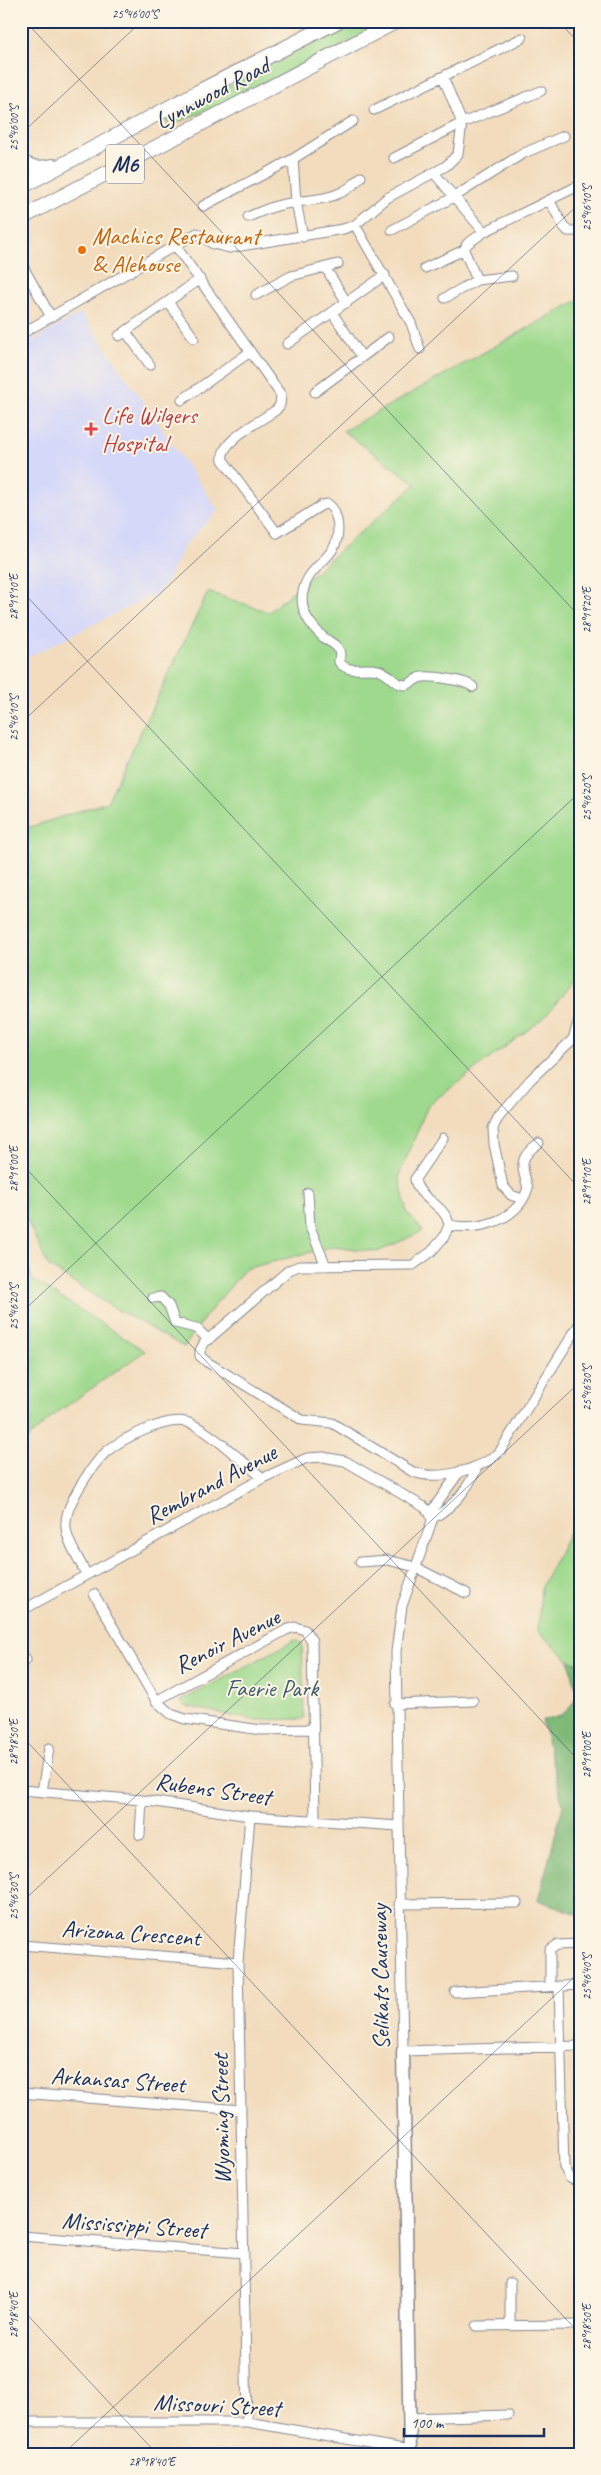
<svg xmlns="http://www.w3.org/2000/svg" width="601" height="2475" font-family="Caveat,sans-serif">
<style>
.built{fill:#d5d8f9}
.green{fill:#9ed98d;stroke:#5c8476}
.forest{fill:#7eb978;stroke:#4c746b}
.lines{fill:none;stroke-linecap:round;stroke-linejoin:round}
.street-casing{stroke:#86868e;stroke-width:11}
.secondary-casing{stroke:#86868e;stroke-width:15}
.primary-casing{stroke:#86868e;stroke-width:16}
.street{stroke:#fff;stroke-width:9}
.secondary{stroke:#fff;stroke-width:12}
.primary{stroke:#fff;stroke-width:14}
.ticks{fill:none;stroke:#1b2f5e;stroke-width:1;stroke-opacity:0.45}
.food-dot{fill:#e8710a;stroke:#fcf5e5;stroke-width:2}
.health-dot{fill:#e0444e;stroke:#fcf5e5;stroke-width:2}
.labels{text-anchor:middle;stroke-width:4;stroke-linejoin:round;paint-order:stroke}
.shield{fill:#fcf5e5;stroke:#5e6a86;stroke-width:1}
.shield-label{font-size:22px;font-weight:bold;fill:#1b2f5e}
.street-label{font-size:24px;fill:#1b2f5e;stroke:#fcf5e5}
.food-label{font-size:24px;fill:#c56008;stroke:#fcf5e5;text-anchor:start}
.health-label{font-size:24px;fill:#be3a42;stroke:#fcf5e5;text-anchor:start}
.park-label{font-size:24px;fill:#3c5a6a;stroke:#fcf5e5}
.neatline{fill:none;stroke:#1b2f5e;stroke-width:2}
.ticks-label{font-size:12px;text-anchor:middle;fill:#1b2f5e}
</style>
<rect width="100%" height="100%" fill="#fcf5e5"/>
<filter id="ink" filterUnits="userSpaceOnUse"><feTurbulence type="fractalNoise" baseFrequency=".02" numOctaves="2"/><feDisplacementMap in="SourceGraphic" scale="10" xChannelSelector="R" yChannelSelector="G"/><feConvolveMatrix kernelMatrix="1 2 1 2 8 2 1 2 1" color-interpolation-filters="sRGB"/></filter>
<filter id="wash" filterUnits="userSpaceOnUse"><feTurbulence type="fractalNoise" baseFrequency=".0096" numOctaves="4" result="noise"/><feDisplacementMap in="SourceGraphic" scale="20" xChannelSelector="R" yChannelSelector="G"/><feGaussianBlur stdDeviation="1.12" result="paint"/><feColorMatrix in="noise" values="0 0 0 0 0 0 0 0 0 0 0 0 0 0 0 0 0 1.4 0 .05"/><feComposite in="paint" operator="in"/></filter>
<g filter="url(#wash)">
<rect width="100%" height="100%" fill="#f2dcbd"/>
<path class="built" d="M81,313L218,510L183,547L167,582L157,593L32,655L21,652V347Z"/>
<path class="green" d="M354,21H390L259,89L169,126L165,119Z
M580,299V973L544,1018L428,1105L399,1176L407,1213L423,1231L377,1252L334,1246L245,1269L205,1317L184,1347L109,1305L48,1266L21,1207V830L107,802L208,592L269,612L416,484L343,431Z
M21,1252L33,1280L145,1351L55,1414L21,1445Z
M580,1512V1665L569,1660L538,1631L541,1588Z
M295,1640L302,1643L304,1719L253,1720L184,1706L181,1701Z"/>
<path class="forest" d="M569,1660L580,1665V1915L538,1900L563,1806L542,1720C559,1719 571,1711 577,1694Z"/>
</g>
<g filter="url(#ink)">
<g class="lines">
<g class="street-casing">
<path id="street" d="M374,110L522,38
M394,158L462,123L541,91
M293,159L296,202L303,237
M434,173L484,232L467,244L464,250L477,280L445,298
M549,200L564,227L568,231H580
M203,206L293,159L353,121
M248,217C260,212 272,206 285,204C314,198 340,202 361,177
M355,225L411,323L420,349
M392,230L454,197L522,154L564,136
M484,232L580,185
M175,245L281,395L280,405L276,410C262,420 218,442 223,460L277,533L322,505L328,504C334,508 335,514 337,520C344,560 309,560 303,592C299,609 310,625 322,636C326,640 333,643 337,647C341,652 340,657 339,662C349,675 364,666 378,670C388,672 393,684 404,685C411,685 415,678 422,677C432,676 466,680 473,687
M21,263L51,317
M325,267L347,303
M425,268L464,250
M477,280L512,276
M256,295L291,276L338,264
M168,302L194,338
M333,314L362,357
M126,332L150,365
M21,334L197,233L213,244L229,248L343,229L355,225L387,198L446,166L458,154L462,123L443,77
M119,336L200,279
M287,344L385,275
M315,392L389,337
M182,400L250,352
M443,1138L415,1179C417,1199 446,1204 449,1225L444,1237L431,1252L413,1265L299,1266L289,1270L204,1343L200,1351V1356L207,1362L302,1420L332,1423L413,1472C439,1481 479,1470 499,1453L580,1323
M308,1193L310,1227L326,1266
M522,1199L511,1195L503,1186L494,1144L493,1128L499,1116L530,1080L573,1039L580,1016
M449,1225C479,1231 518,1221 528,1188C522,1167 517,1158 539,1143
M153,1298L161,1297L169,1306L175,1323L196,1328L209,1340
M430,1513L460,1471
M432,1519C455,1505 468,1490 478,1465
M360,1562L388,1560L415,1567L466,1593
M86,1574C79,1558 64,1539 66,1521C67,1503 92,1465 106,1452C121,1439 166,1417 186,1422C206,1427 245,1464 263,1478
M94,1594L156,1701L171,1714L185,1719L261,1730L313,1729
M21,1611L263,1478L307,1458L323,1457L345,1461L424,1507L430,1513L432,1521L402,1606L396,1652L403,2051L580,2046
M21,1652L26,1660
M156,1701L286,1630L295,1627L305,1630L312,1641L315,1820
M395,1704L473,1701
M21,1790L142,1800L250,1816L399,1826
M42,1792L49,1748
M140,1835L142,1800
M399,1904L517,1903
M21,1945L238,1962
M550,1986V1950L557,1945L580,1944
M559,1986L564,2167L570,2178L580,2183
M455,1992L580,1985
M21,2093L241,2110
M21,2236L244,2253
M477,2326L580,2325
M510,2326V2283
M410,2418L508,2415
M21,2422H247L410,2450
M247,2422L238,1962L250,1816"/>
</g>
<g class="secondary-casing">
<path id="secondary" d="M403,2051L410,2454"/>
</g>
<g class="primary-casing">
<path id="primary" d="M21,161C30,168 42,169 53,166
M21,187L198,92L338,21
M21,218L397,21"/>
</g>
<use href="#street" class="street"/>
<use href="#secondary" class="secondary"/>
<use href="#primary" class="primary"/>
</g>
</g>
<path class="ticks" d="M25,21L580,617M558,21L580,44M21,134L142,21M21,590L580,1189M21,723L580,203M21,1163L580,1762M21,1313L580,792M21,1735L580,2334M21,1903L580,1382M21,2308L157,2454M63,2454L580,1972"/>
<circle class="food-dot" cx="82" cy="250" r="5"/>
<path class="health-dot" d="M88.5 421.5h5v5h5v5h-5v5h-5v-5h-5v-5h5z"/>
<g class="labels">
<rect class="shield" x="106" y="144.5" width="38" height="39" rx="4"/>
<g class="shield-label">
<text x="125" y="172">M6</text>
</g>
<g class="street-label">
<text transform="translate(212 93) rotate(-28)" y="8">Lynnwood Road</text>
<text transform="translate(211 1484) rotate(-28)" y="8">Rembrand Avenue</text>
<text transform="translate(227 1641) rotate(-27)" y="8">Renoir Avenue</text>
<text transform="translate(213 1789) rotate(8)" y="8">Rubens Street</text>
<text transform="translate(131 1933) rotate(4)" y="8">Arizona Crescent</text>
<text transform="translate(380 1977) rotate(-91)" y="8">Selikats Causeway</text>
<text transform="translate(118 2080) rotate(4)" y="8">Arkansas Street</text>
<text transform="translate(221 2119) rotate(-91)" y="8">Wyoming Street</text>
<text transform="translate(134 2225) rotate(4)" y="8">Mississippi Street</text>
<text transform="translate(217 2405) rotate(3)" y="8">Missouri Street</text>
</g>
<g class="food-label">
<text x="92" y="244">Machics Restaurant<tspan x="92" dy="28">&amp; Alehouse</tspan></text>
</g>
<g class="health-label">
<text x="102" y="423">Life Wilgers<tspan x="102" dy="28">Hospital</tspan></text>
</g>
<g class="park-label">
<text x="272" y="1696">Faerie Park</text>
</g>
</g>
<rect width="601" height="2475" fill="none" stroke="#fcf5e5" stroke-width="55"/>
<path d="M404 2428v8h140v-8" fill="none" stroke="#1b2f5e" stroke-width="2.5"/>
<text x="411" y="2428" font-size="15" fill="#1b2f5e" stroke="#fcf5e5" stroke-width="4" paint-order="stroke">100 m</text>
<rect x="28" y="28" width="546" height="2420" class="neatline"/>
<g class="ticks-label">
<text x="135" y="18">25°46'00"S</text>
<text transform="translate(14 128) rotate(-90)" y="4">25°46'00"S</text>
<text transform="translate(587 208) rotate(-90)" y="4">25°46'10"S</text>
<text transform="translate(14 597) rotate(-90)" y="4">28°19'10"E</text>
<text transform="translate(587 610) rotate(-90)" y="4">28°19'20"E</text>
<text transform="translate(14 718) rotate(-90)" y="4">25°46'10"S</text>
<text transform="translate(587 798) rotate(-90)" y="4">25°46'20"S</text>
<text transform="translate(14 1169) rotate(-90)" y="4">28°19'00"E</text>
<text transform="translate(587 1182) rotate(-90)" y="4">28°19'10"E</text>
<text transform="translate(14 1307) rotate(-90)" y="4">25°46'20"S</text>
<text transform="translate(587 1388) rotate(-90)" y="4">25°46'30"S</text>
<text transform="translate(14 1742) rotate(-90)" y="4">28°18'50"E</text>
<text transform="translate(587 1755) rotate(-90)" y="4">28°19'00"E</text>
<text transform="translate(14 1897) rotate(-90)" y="4">25°46'30"S</text>
<text transform="translate(587 1977) rotate(-90)" y="4">25°46'40"S</text>
<text transform="translate(14 2315) rotate(-90)" y="4">28°18'40"E</text>
<text transform="translate(587 2327) rotate(-90)" y="4">28°18'50"E</text>
<text x="152" y="2466">28°18'40"E</text>
</g>
</svg>
